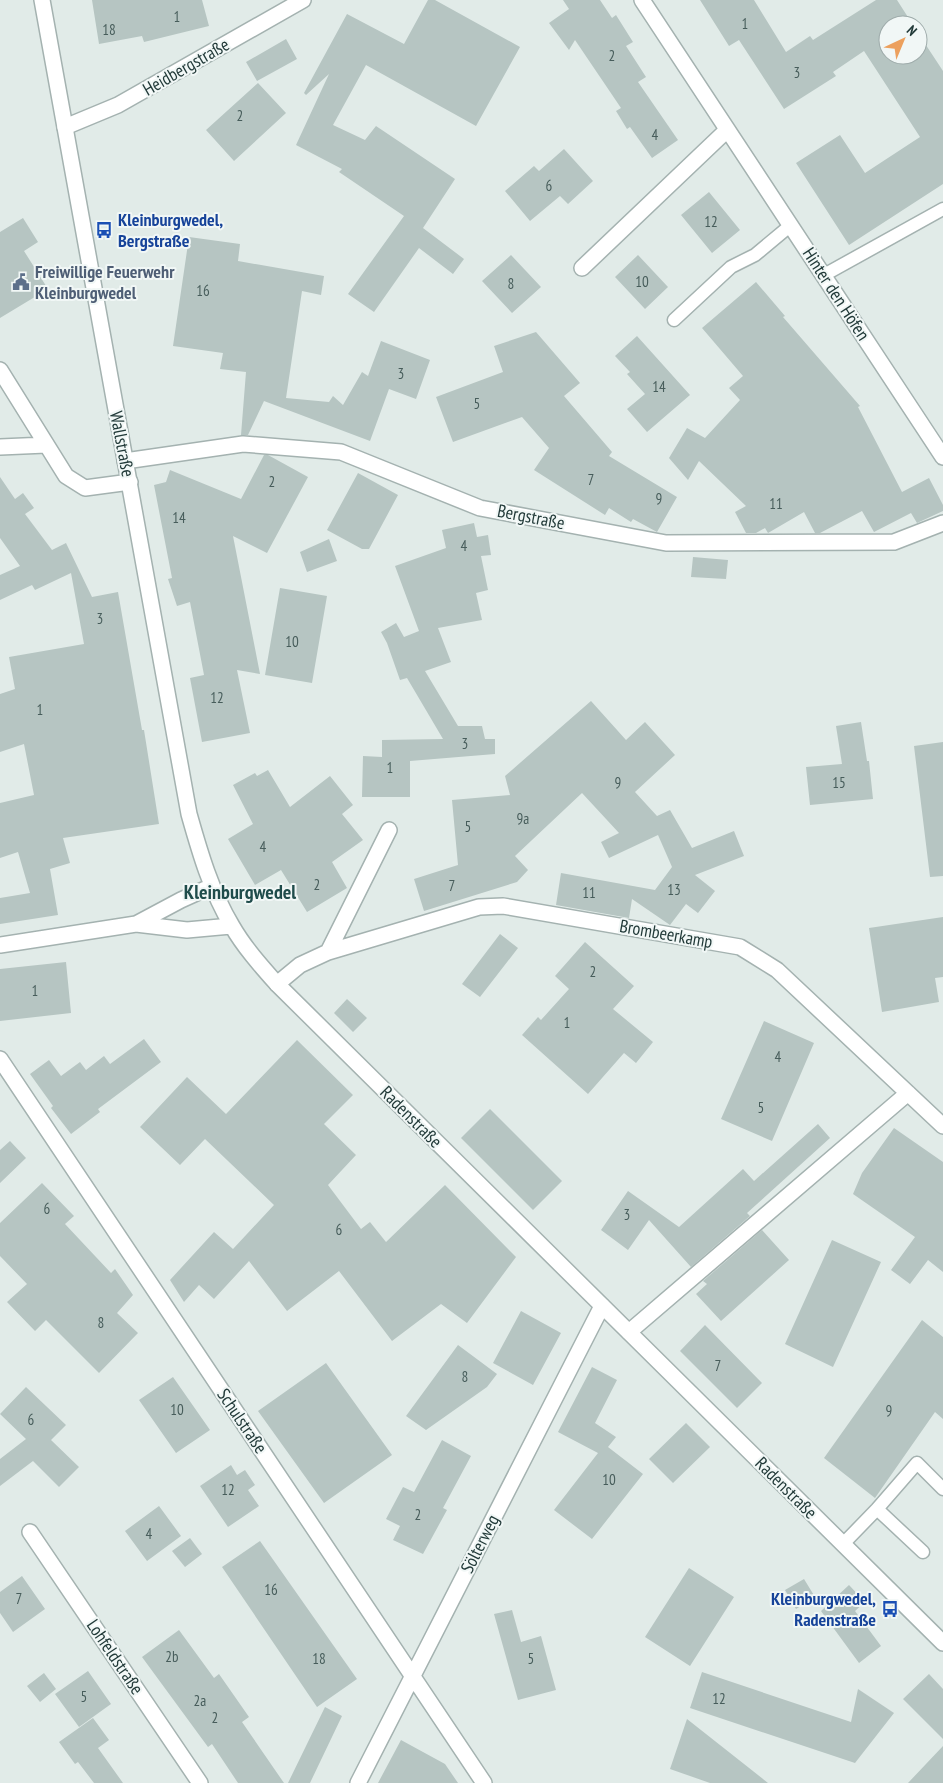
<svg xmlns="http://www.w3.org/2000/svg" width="943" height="1783" font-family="'PT Sans Narrow',sans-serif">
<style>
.building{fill:#b6c5c2}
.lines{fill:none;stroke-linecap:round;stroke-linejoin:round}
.service-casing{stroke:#a4b2b0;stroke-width:15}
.minor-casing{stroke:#a4b2b0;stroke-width:18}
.tertiary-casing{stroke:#a4b2b0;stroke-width:18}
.service{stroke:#fff;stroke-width:12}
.minor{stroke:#fff;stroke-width:15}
.tertiary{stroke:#fff;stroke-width:15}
.labels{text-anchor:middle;stroke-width:4;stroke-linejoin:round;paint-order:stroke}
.number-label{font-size:15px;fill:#475d5b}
.street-label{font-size:18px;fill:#223a39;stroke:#f1f7f6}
.transit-label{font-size:18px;font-weight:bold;fill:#164399;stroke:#f1f7f6;text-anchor:start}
.service-label{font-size:18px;font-weight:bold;fill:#4e5e75;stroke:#f1f7f6;text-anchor:start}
.quarter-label{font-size:20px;font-weight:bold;fill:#1f4c4b;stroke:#f1f7f6}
</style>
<rect width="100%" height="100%" fill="#e1ebe8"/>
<path class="building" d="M92,0H202L209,26L144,42L142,36L99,44Z
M428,0H435L520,47L476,126L366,65L333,125L365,140L376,126L455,179L423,228L464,259L453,274L419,248L374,312L348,294L404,216L339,172L342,169L296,145L329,74L306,95L304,93L347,14L404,44Z
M563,0H600L612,18L616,15L633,42L626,46L646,77L638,82L678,140L652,158L630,127L627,129L616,111L621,108L575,40L569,50L549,23L569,9Z
M700,0H754L786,52L810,36L813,40L876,0H897L913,25H888V55H918V33L943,71V184L849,245L796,163L840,135L865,173L920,137L864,51L833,72L836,76L784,109L739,40L729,46Z
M286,39L297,59L257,81L246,62Z
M258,83L286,113L234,161L206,130Z
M564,149L593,181L568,204L560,196L530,221L505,191L534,166L539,171Z
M709,192L740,230L712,253L681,215Z
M23,218L38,242L24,251L48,289L0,318V232Z
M189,237L240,244L238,261L324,276L321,295L302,291L286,398L329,402L333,396L343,405L362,372L368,376L381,341L430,360L416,399L389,389L370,441L264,401L248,435H241L246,372L220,369L223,353L173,346Z
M511,255L541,287L512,313L482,281Z
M638,255L668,287L645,309L615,277Z
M756,282L785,316L783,317L860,406L858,407L902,492L929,478L943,505V511L917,523L911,513L874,532L862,511L820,533H815L804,512L768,533L765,528L756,533H746L735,512L746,506L699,461L688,480L669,458L687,428L705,438L740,400L729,388L743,376L702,328Z
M536,332L580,383L564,396L612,452L609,456L677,497L657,532L633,519L631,522L609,508L605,515L534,470L549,448L522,417L453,442L436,397L503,372L494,346Z
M637,336L690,395L647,432L627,409L645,394L627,374L630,372L615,356Z
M264,455H268L308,477L267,553L233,536L260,674L237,670L250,733L202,742L190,678L204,675L190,602L177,606L168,579L172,578L154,485L166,482L170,470L241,499Z
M358,473L398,495L369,549H362L327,530Z
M0,477L15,499L23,493L34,508L25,514L52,550L66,543L92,597L118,592L142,730H144L159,824L63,838L70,863L50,869L58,915L0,924V898L30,893L18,852L0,858V803L34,795L24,744L0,752V694L15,689L9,657L84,644L71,573L35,590L32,585L0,600V575L20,566L0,538Z
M474,523L477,537L488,535L491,555L481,556L488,590L476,593L482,620L438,628L451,662L425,671L458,726H482L485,739H495V754L410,761V797H362L363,756L382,757V740L443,739L407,678L400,680L387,643L381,632L396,623L404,637L419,631L395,566L446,548L442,530Z
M329,539L337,561L307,572L300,552Z
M693,557L728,560L726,579L691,577Z
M280,588L327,596L312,683L265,675Z
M591,701L626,740L645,722L675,755L635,792L657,816L670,810L692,848L734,831L744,856L695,875L715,891L698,913L686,904L670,925L632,899L629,918L556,905L561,873L655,890L672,867L658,835L609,858L601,842L619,833L582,793L515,856L528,870L517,882L424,911L414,879L458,865L452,800L510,795L505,776Z
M861,722L867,761H869L873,799L810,805L806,767L842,764L836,726Z
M943,742V876L930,877L914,746Z
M268,770L290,807L330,776L353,805L342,814L363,840L332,862L347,888L307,912L281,870L255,885L228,839L253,824L233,785L255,773L257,776Z
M943,917V977L935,978L939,1002L882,1012L869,928Z
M500,934L518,948L480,997L462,984Z
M585,942L634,986L613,1009L653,1042L636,1063L624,1053L588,1094L522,1035L538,1017L541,1020L569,989L555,976Z
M66,962L71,1013L0,1021V969Z
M347,999L367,1018L353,1032L334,1013Z
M764,1021L814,1043L772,1141L721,1119Z
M144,1039L161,1062L98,1109L100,1112L71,1134L51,1108L53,1106L30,1074L49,1060L61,1076L80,1062L86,1070L104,1056L110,1064Z
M297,1040L353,1095L324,1124L356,1155L328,1185L361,1229L370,1222L386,1242L445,1185L516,1257L467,1323L441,1304L392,1341L339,1271L287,1311L249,1261L214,1299L199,1285L184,1302L170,1280L214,1232L233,1249L274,1205L205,1139L180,1165L140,1127L187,1077L226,1114Z
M490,1109L562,1181L533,1210L461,1138Z
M818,1124L830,1138L747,1213L750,1216L691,1267L649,1220L628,1250L601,1230L628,1191L679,1227L743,1169L754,1181Z
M894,1128L943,1162V1272L928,1260L910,1284L891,1270L915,1237L853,1194L862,1173Z
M10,1141L26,1158L0,1183V1150Z
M42,1183L74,1216L65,1224L111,1273L115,1269L133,1295L117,1313L138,1333L99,1373L46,1320L35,1331L7,1302L27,1284L0,1256V1223Z
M762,1230L789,1260L721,1321L696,1294L707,1284L703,1281Z
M832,1240L881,1262L833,1367L785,1344Z
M521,1311L561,1333L533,1385L493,1363Z
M922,1320L943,1337V1419L935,1412L875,1498L824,1458Z
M705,1325L762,1383L737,1408L680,1351Z
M458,1345L497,1374L487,1387L426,1430L406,1416Z
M326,1363L392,1455L324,1503L258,1411Z
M592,1367L617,1380L595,1423L616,1437L608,1447L643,1474L592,1539L554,1510L598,1453L558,1432Z
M173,1377L210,1430L176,1453L139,1400Z
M26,1387L66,1425L51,1440L79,1467L59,1487L33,1461L0,1486V1459L26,1439L0,1414Z
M686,1423L710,1447L673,1483L649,1459Z
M442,1440L471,1456L443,1508L447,1510L423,1554L393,1540L400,1526L386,1519L403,1487L414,1492Z
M231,1465L237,1475L245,1470L255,1485L248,1490L259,1506L228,1527L200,1486Z
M159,1506L181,1536L147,1561L125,1531Z
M190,1538L202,1554L185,1567L172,1551Z
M260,1541L357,1679L317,1707L222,1567Z
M689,1568L734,1597L690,1666L645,1637Z
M22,1576L45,1609L13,1632L0,1613V1592Z
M804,1579L815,1597L796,1609L785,1590Z
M849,1585L865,1602L855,1611L881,1646L859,1663L821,1611Z
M512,1610L521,1642L541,1636L556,1690L518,1700L494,1614Z
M179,1630L214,1678L219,1674L249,1717L242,1722L284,1783H238L212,1744L208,1747L142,1657Z
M88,1671L111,1704L79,1727L55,1694Z
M702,1672L851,1722L858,1689L894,1713L855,1763L690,1708Z
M44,1673L56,1689L40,1702L27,1686Z
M929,1674L943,1689V1739L903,1699Z
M325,1707L342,1716L310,1783H288Z
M93,1718L109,1740L98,1748L123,1783H94L78,1762L75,1764L59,1742Z
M687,1719L768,1783H710L670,1769Z
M401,1740L445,1764L458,1783H378Z
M943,1746V1783H908Z"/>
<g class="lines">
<g class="service-casing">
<path id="service" d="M824,275L943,209
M674,320L731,267L755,255L791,225
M877,1509L923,1552
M843,1544L877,1509L917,1463L943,1489"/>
</g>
<g class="minor-casing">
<path id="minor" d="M642,0L943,457
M65,127L118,105L303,0
M582,268L727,130
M0,370L66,476L85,488L130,482
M0,447L46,445
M125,461L243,444L341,452L480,508L666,543L894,542L943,523
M328,952L389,830
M277,984L300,965L328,952L479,907L503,906L740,947L777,970L943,1126
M0,1059L484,1783
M629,1332L908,1093
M30,1532L200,1783
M358,1783L602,1306"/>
</g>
<g class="tertiary-casing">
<path id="tertiary" d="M42,0L189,814C200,853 211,891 232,926C244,947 261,966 277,984L943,1643
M136,924L181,900L212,886
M0,945L136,924L187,930L231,926"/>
</g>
<use href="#service" class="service"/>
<use href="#minor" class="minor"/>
<use href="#tertiary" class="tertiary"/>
</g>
<defs>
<g id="bus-bare" transform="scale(1.35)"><path d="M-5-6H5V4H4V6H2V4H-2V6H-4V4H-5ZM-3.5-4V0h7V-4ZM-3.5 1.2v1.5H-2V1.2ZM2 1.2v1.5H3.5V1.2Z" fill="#1a4fb4" stroke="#f1f7f6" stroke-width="2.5" paint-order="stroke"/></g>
<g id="civic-bare" transform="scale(1.35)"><path d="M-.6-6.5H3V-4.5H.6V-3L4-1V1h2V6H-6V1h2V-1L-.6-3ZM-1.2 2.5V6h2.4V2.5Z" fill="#5c6f8a" stroke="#f1f7f6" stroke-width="2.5" paint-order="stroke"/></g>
</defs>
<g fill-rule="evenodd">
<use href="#bus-bare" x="104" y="230"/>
<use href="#civic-bare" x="21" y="282"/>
<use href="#bus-bare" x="890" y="1609"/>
</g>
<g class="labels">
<g class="number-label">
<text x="177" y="22">1</text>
<text x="745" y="29">1</text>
<text x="109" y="35">18</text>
<text x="612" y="61">2</text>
<text x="797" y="78">3</text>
<text x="240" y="121">2</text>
<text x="655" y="140">4</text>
<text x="549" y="191">6</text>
<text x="711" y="227">12</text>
<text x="642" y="287">10</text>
<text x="511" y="289">8</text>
<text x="203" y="296">16</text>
<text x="401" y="379">3</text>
<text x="659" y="392">14</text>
<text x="477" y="409">5</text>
<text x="591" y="485">7</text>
<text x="272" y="487">2</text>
<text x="659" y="504">9</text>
<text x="776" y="509">11</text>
<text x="179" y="523">14</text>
<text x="464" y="551">4</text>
<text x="100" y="624">3</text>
<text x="292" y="647">10</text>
<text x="217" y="703">12</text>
<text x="40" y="715">1</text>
<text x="465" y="749">3</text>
<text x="390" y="773">1</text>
<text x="618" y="788">9</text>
<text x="839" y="788">15</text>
<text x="523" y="824">9a</text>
<text x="468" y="832">5</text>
<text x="263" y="852">4</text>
<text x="317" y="890">2</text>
<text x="452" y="891">7</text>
<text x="674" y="895">13</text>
<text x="589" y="898">11</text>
<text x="593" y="977">2</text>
<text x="35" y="996">1</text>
<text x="567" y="1028">1</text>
<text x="778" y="1062">4</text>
<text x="761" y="1113">5</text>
<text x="47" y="1214">6</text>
<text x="627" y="1220">3</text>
<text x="339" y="1235">6</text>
<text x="101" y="1328">8</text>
<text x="718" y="1371">7</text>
<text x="465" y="1382">8</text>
<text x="177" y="1415">10</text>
<text x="889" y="1416">9</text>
<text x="31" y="1425">6</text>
<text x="609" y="1485">10</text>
<text x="228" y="1495">12</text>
<text x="418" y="1520">2</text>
<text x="149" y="1539">4</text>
<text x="271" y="1595">16</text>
<text x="19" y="1604">7</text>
<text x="172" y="1662">2b</text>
<text x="319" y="1664">18</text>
<text x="531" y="1664">5</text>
<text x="84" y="1702">5</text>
<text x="719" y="1704">12</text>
<text x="200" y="1706">2a</text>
<text x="215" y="1723">2</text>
</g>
<g class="street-label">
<text transform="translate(186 67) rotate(-30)" y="6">Heidbergstraße</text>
<text transform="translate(836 294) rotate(57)" y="6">Hinter den Höfen</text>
<text transform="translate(122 444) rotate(79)" y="6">Wallstraße</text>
<text transform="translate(531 517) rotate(11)" y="6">Bergstraße</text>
<text transform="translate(666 934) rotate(10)" y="6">Brombeerkamp</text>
<text transform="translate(411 1117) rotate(45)" y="6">Radenstraße</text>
<text transform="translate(242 1421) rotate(56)" y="6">Schulstraße</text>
<text transform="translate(786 1488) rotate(45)" y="6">Radenstraße</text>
<text transform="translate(480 1544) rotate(-63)" y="6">Sölterweg</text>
<text transform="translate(115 1657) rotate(56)" y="6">Lohfeldstraße</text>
</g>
<g class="transit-label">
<text x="118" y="226">Kleinburgwedel,<tspan x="118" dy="21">Bergstraße</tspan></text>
<text x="876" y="1605" text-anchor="end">Kleinburgwedel,<tspan x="876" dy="21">Radenstraße</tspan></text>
</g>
<g class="service-label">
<text x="35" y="278">Freiwillige Feuerwehr<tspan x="35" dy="21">Kleinburgwedel</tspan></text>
</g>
<g class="quarter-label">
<text x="240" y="899">Kleinburgwedel</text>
</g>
</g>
<g transform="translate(903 40) rotate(44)"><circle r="24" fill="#f1f7f6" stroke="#9eabaa"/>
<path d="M0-4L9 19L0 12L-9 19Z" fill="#eca05d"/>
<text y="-8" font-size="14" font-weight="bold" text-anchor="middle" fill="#223a39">N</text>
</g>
</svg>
